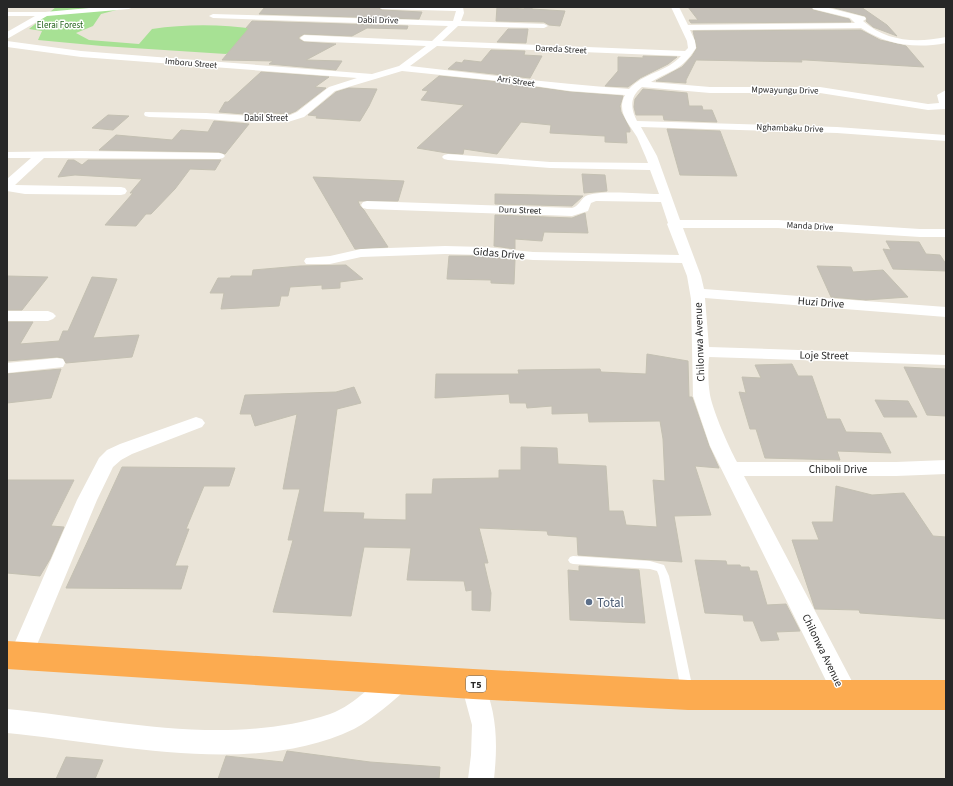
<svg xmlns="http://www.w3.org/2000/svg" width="953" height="786" font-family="'Source Sans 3',sans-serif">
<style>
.green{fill:#a7e194}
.building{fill:#c5c0b8;stroke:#c4c0b2}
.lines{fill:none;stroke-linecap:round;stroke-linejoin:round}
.lane{fill:#fff;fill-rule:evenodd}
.street{fill:#fff;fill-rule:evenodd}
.highway{fill:#fcab50;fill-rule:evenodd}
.service-dot{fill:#5c6f8a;stroke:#fff;stroke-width:1.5}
.labels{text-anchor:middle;stroke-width:3;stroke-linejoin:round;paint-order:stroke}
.far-street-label{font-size:9px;fill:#272727;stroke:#fff}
.far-park-label{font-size:9px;fill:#216119;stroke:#fff}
.shield{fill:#fff;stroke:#686868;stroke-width:1}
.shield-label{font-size:10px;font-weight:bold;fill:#272727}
.street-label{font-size:11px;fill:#272727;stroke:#fff}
.near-service-label{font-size:13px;fill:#4e5e75;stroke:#fff;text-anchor:start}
</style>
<rect width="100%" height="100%" fill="#eae4d8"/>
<path class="green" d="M56,7H128L101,14L93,26L76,33L89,40L139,44L152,29C187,24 224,24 260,30V36L226,54L102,46L38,40L42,31L29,29Z"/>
<path class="building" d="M265,7H377L382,10L422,12L419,19L259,14Z
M497,7L524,9L525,7H532V9L565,11L560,26L549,25L544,22L496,21Z
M688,7H811L813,10L849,19L851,22L691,23L689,20H698Z
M831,7H861L887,25L897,36L873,27L866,21L867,19L865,16Z
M252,21L408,26L407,29L367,28L352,36L304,34L299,37V39L304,42L336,44L306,60L342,61L336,70L269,64L273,61L222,60L249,28H246Z
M508,29H528L526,43L497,42Z
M861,30L880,40L906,46L924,67L806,60H801L802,62L696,60L686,80V83L656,81L682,67L692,56L697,48L693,31Z
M491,50L525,51L524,55L542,56L530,78L448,69L456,62L462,63L464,60L481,62Z
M643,56L677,57L668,64L640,78L628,87L605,86L618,71V57L643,58Z
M261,72L329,77L315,87L326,88L296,111L289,114L259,112L257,115L219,112L225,102H228Z
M439,76L499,82L570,92L623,96L620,106L621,112L630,129V132H626L627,143L605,142V136L550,133L551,125L521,122L497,154L464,149L463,154L447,153L417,148L464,105L421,100L428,91L422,90Z
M349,88L377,89L369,106L360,121L316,118L317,116L308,115L336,92Z
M643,89L687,93L689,106H702L703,110H712L717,122L664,120L663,115H636L634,107L635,99Z
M108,115L129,116L113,130L92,128Z
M214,121L249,124L225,154L219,152L99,150L116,135L172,140L181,130L208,132Z
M667,129L720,131L737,176L680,175Z
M68,160H74L82,165L88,160H221L215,170L190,169L175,189L151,214H146L136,226L105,225L133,193H130L142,179L75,175L58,177Z
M582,174L605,175L607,191L584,193Z
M313,177L404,181L398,201H358L360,206L364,210L388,247L355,249Z
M495,194L583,196L572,206L495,204Z
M585,213L588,233L544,232L542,241L515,239V249L494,246L495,215L572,218Z
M886,241L919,242L926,254L940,255L946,264V271L893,269L883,249L891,250Z
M449,256H485L515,260L514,284L491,283V280L447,279Z
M346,265L363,279L340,282V288L322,289V285L290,287L288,296H281L279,306L221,309L224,293H210L218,278H230L231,276H252L253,270L300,266Z
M817,266L851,267L853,272L883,270L908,297L866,300L831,297Z
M7,276L48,277L22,310H7Z
M92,277L117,279L93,338L139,335L132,357L66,363L63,358L57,357L7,361V322H33L20,344L59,341L63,331H68Z
M647,354L688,361L689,397H692L709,446L719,468L695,466L711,515L674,516L682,562L578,555L577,537L548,535L547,531L479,528L488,563H484L491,593L490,611L472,610V590L466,591L464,581L407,580L411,548L364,547L351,616L273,612L293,540H288L300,489H283L297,414L255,426L251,414H240L245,395L336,392L354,387L361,403L337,409L323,512L364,513L363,519L406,520V494H432L433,479L499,478V470H521V447L557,448L558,464L606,466L609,511H623L626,525L657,527L653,480L665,481L663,439L660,421L589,422L588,413L552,414V406L527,408L526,403H510L509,394L435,398L436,374H519L518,370L600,369L601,372L646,374Z
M792,364L798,376H812L827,419H840L846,432L881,433L891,453L837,451L840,460L765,458L756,429H750L739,392L746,393L742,377L761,378L755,365Z
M904,367L946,369V416L927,415Z
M61,369L51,398L7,403V374Z
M875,400L908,401L917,417H884Z
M122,467L235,468L229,486H204L186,529H189L175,566H188L181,589L66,588Z
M7,480H74L51,526L64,527L50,559L40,576L7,573Z
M836,486L872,495L904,493L933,536L946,537V619L860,613L859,610L815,609L792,540H819L812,522H833Z
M695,560L726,561L727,565H740L741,567H749L750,571H757L767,605L786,604L800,631L776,632L779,640L761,641L753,621H744L743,615L705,613Z
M579,566L639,570L645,623L570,620L568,570L579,571Z
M287,751L370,762L440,767L439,779H218L226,756L283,762Z
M66,757L103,760L95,779H56Z"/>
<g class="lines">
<path class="lane" d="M573,556L650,561L664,565L669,576L693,690L691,694L687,695L683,694L681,690L659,576L657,571L650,569L573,564L570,563L568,560L570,557Z"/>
<path class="street" d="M100,7H133L129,9L47,16L7,39V32L35,16H7V12H45Z
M378,7H463L464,13L461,21L544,24L548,26L544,28L458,26L442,41L685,51L688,48L687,41L671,7H679L688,25L855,23L850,18L813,9L812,7H825L865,17L866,19L863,21C887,42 917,43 946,37V43C915,49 887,45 861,28L690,30L695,41L696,48C681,71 673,69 651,82L710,87H820L928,104L939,103L937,95L946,90V109H944L928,110L820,93H710L642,87C630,96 630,108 637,121L837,127L946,135V141L837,133L641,127L657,156L680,220H778L920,229H946V237H920L778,228H683L701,276L704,289L946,307V317L705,298L709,347L946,355V365L709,357C708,370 708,383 710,395C714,414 728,445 737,462H896L946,460V474L896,476H744L855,687L858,695L855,703L846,706L837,703L710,446L693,396L691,299L687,276L682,263L533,260L485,255L445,254L361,257L330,264H306L304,261L306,258L330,256L361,249L445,246L485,247L533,252L679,255L667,224L668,223L661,202L596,201L591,203L588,211L572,216L367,209L363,208L361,205L363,202L367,201L572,208C580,206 580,198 588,195C606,190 639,194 659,194L650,170L550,168L448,160L444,159L442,157L444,155L448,154L550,162L648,163C645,155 641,146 637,137C629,124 616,111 625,95L570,91L499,81L402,71L335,91L304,117L288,122L261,123L206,119L149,117L145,116L144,114L145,112L206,113L270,117L288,116L297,112L329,87L357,78L81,57L7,47V41L81,51L372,74L399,66L426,46L304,41L300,38L304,35L432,41L448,26L213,18L209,16L213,14L453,21L456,11L382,9ZM437,46L681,56C667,72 643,73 629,89C556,84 483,74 410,66Z
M81,151L219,153L223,154L225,156L223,158L219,159L44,158L15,185L121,187L125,188L127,191L125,194L121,195L25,194L7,191V179L31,158H7V152Z
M7,311H48L53,313L56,316L53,319L48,321H7Z
M57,358L63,359L65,363L63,367L7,373V363Z
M196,417L202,419L205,423L202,427L132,454L121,460L113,467L97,500L29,664L21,667L13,664L9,656L77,500L99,458L107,450L120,444Z
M401,668L409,671L413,679L409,687C392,702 374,718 354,729C252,778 115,743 7,733V709C112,719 226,748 330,714C358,704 375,678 401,668Z
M473,673L481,676C497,712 498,741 494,779H468L471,755L472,725L461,684L465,676Z"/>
<path class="highway" d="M7,641L473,669L688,680H946V710H688L473,699L7,669Z"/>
</g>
<circle class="service-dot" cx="589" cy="602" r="4"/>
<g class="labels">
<g class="far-street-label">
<text transform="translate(378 20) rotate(1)" y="3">Dabil Drive</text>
<text transform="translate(561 49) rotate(3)" y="3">Dareda Street</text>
<text transform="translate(191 63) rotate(5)" y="3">Imboru Street</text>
<text transform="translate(516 81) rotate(8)" y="3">Arri Street</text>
<text transform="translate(785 90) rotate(1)" y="3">Mpwayungu Drive</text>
<text x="266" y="121">Dabil Street</text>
<text transform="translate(790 128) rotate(2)" y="3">Nghambaku Drive</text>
<text transform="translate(520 210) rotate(2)" y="3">Duru Street</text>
<text transform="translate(810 226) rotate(3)" y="3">Manda Drive</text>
</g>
<g class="far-park-label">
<text x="60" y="28">Elerai Forest</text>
</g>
<rect class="shield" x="466" y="676" width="20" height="16" rx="3"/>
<g class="shield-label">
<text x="476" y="688">T5</text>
</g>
<g class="street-label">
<text transform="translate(499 253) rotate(5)" y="4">Gidas Drive</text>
<text transform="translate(821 302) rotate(4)" y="4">Huzi Drive</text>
<text transform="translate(699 342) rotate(-92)" y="4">Chilonwa Avenue</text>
<text transform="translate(824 355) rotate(1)" y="4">Loje Street</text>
<text x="838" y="473">Chiboli Drive</text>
<text transform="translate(823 650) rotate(64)" y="4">Chilonwa Avenue</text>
</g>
<g class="near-service-label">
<text x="597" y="607">Total</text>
</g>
</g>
<rect width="953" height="786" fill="none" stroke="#272727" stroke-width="16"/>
</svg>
